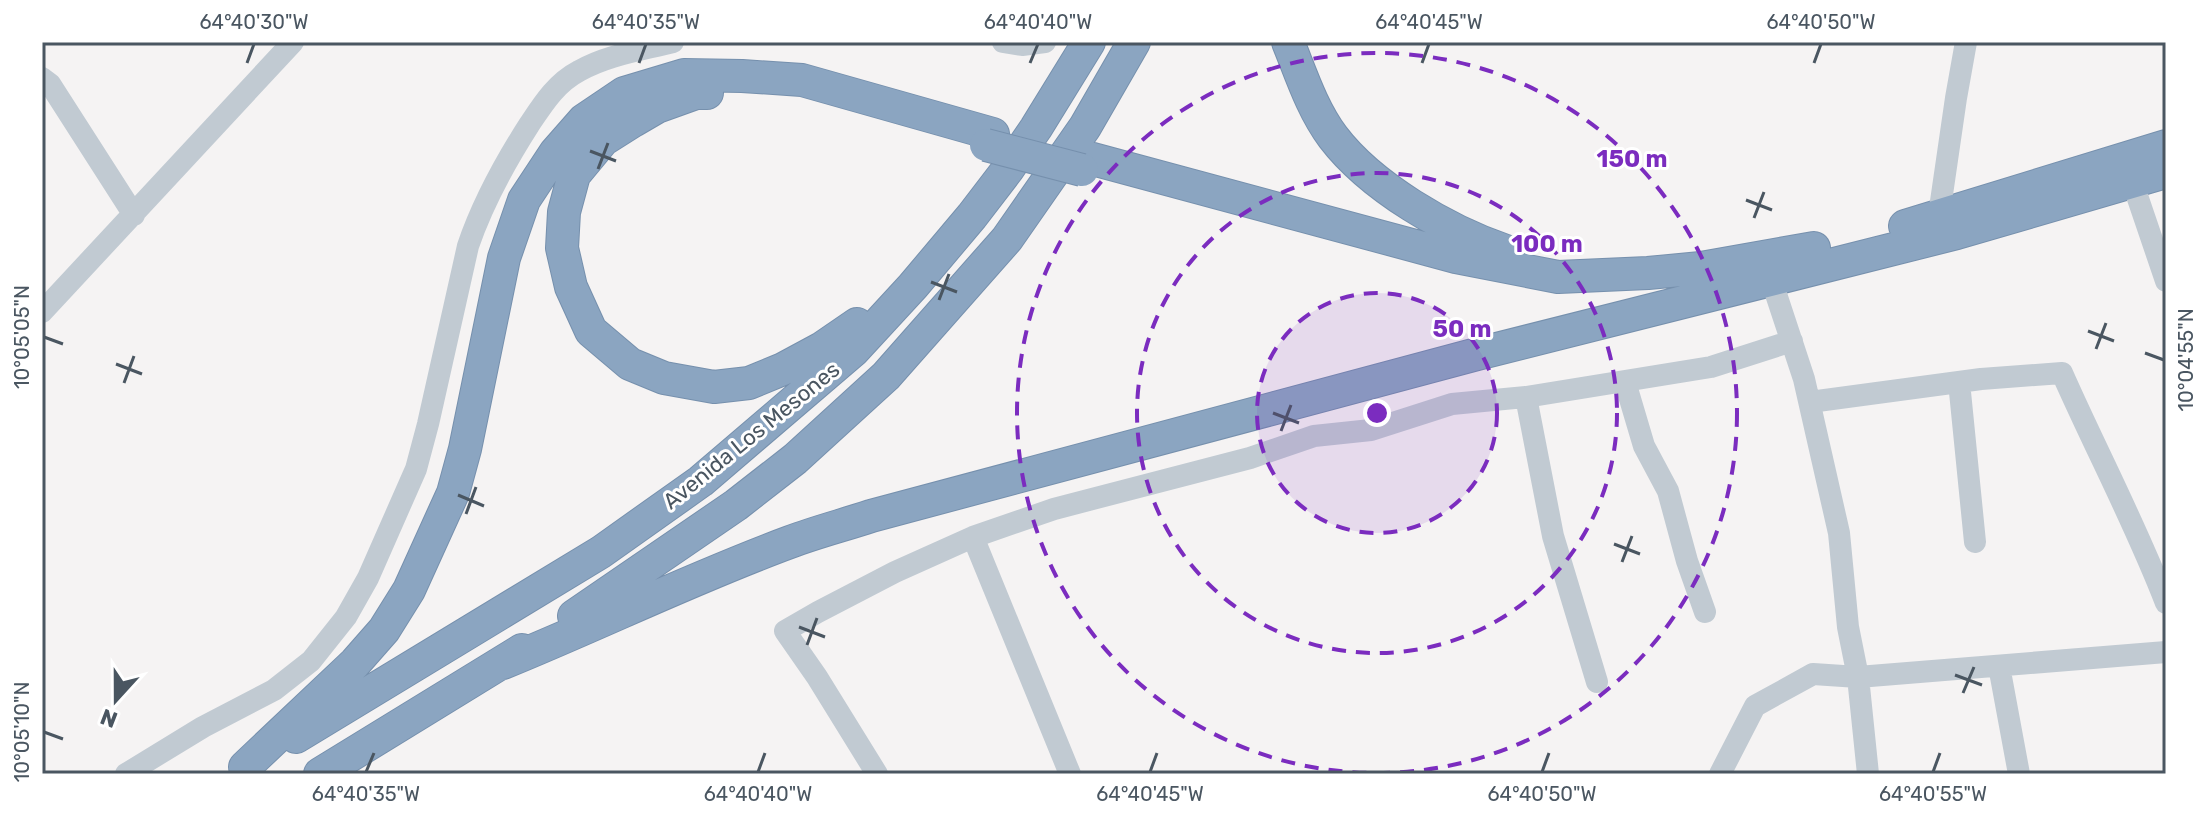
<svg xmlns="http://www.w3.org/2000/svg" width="2208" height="816" font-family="Rubik,sans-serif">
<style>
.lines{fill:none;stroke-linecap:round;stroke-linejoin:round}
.highway-casing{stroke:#7690ad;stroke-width:34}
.minor{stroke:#c1cad2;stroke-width:22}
.highway{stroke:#8ba5c1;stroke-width:32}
.highway-bridge-casing{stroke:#7690ad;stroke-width:34;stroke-linecap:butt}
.highway-bridge{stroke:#8ba5c1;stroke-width:32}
.ticks{fill:none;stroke:#4a5661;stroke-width:3}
.ring{fill:none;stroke:#7b2cbf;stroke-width:4;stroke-dasharray:14 10}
.labels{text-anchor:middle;stroke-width:6;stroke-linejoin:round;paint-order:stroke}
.street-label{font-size:22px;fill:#4a5661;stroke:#fff}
.centre{fill:#7b2cbf;stroke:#fff;stroke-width:4}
.ring-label{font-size:24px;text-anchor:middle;font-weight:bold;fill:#7b2cbf;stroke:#fff;stroke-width:6;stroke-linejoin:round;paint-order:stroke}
.neatline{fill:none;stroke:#4a5661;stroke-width:3}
.ticks-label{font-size:20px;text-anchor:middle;fill:#4a5661}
</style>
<rect width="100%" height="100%" fill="#f5f3f3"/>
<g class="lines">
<g class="highway-casing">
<path id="highway" d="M1288,42C1301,74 1312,109 1333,137C1371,187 1447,231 1506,251
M707,93H696L657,107L633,121L603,140L574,175L564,212L562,248L571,287L591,331L630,364L664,378L714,387L749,383L783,369L822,348L857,324
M1089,158L1456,257L1558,277L1648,273L1701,268L1814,248
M1905,226L2166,146
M574,616L736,505L795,459L886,376L1007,239L1085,127L1134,42
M503,663C599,624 692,578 790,542C816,532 844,525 871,516L1477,354L1957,233L2166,172
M296,737L601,552L701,481L854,350L913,286L972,216L1008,169L1036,128L1089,42
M245,767L355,663L384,630L409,590L453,493L465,449L504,258L524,200L555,153L584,120L624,93L684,75L742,76L802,80L993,134
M320,774L522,650"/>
</g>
<path class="minor" d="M1003,42L1022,45L1045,42
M42,78L50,84L134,215
M2132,181L2166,281
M1939,215L1956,98L1966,42
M1771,279L1804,379L1839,533L1848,627L1858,677L1868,774
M42,312L293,42
M1625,382L1644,446L1668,491L1687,561L1705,612
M1959,382L1975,542
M1526,397L1553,536L1597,682
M1810,402L1981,379L2062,373C2096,450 2136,525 2166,603
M973,537L1070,774
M1999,666L2019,774
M126,774L203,727L274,690L311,661L346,617L368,578L416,469L428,424L468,246C483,202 504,164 529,125C543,104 556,83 579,71C607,55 642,50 673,42
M877,774L817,677L785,631L818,612L895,572L973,537L1054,509L1250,458L1314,436L1371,430L1452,404L1526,397L1711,367L1792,341
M1720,774L1755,706L1813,674L1858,677L2166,652"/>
<use href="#highway" class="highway"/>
<g class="highway-bridge-casing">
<path id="highway-bridge" d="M986,145L1082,170"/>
</g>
<use href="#highway-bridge" class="highway-bridge"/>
</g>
<path class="ticks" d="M247,63L254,44M639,63L646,44M1030,63L1038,44M1422,63L1429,44M1814,63L1821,44M590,151L616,161M598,169L608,143M1746,200L1772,210M1754,218L1764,192M931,282L957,292M939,300L949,274M2088,331L2114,341M44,337L63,344M2096,349L2106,323M2145,353L2164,360M116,364L142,374M124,383L134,356M1273,413L1299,423M1281,431L1291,405M458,495L484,506M466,514L476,487M1614,544L1640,554M1622,562L1632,536M799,627L825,637M807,645L817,618M1955,675L1982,685M1963,693L1974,667M44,732L63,739M366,772L374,753M758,772L765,753M1150,772L1157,753M1542,772L1549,753M1933,772L1940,753"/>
<circle cx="1377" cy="413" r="120" fill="#7b2cbf" fill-opacity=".12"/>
<g class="ring">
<circle cx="1377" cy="413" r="120"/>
<circle cx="1377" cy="413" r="240"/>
<circle cx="1377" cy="413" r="360"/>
</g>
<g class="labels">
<g class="street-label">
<text transform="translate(751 435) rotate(-39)" y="8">Avenida Los Mesones</text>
</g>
</g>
<circle cx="1377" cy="413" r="12" class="centre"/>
<g class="ring-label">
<text x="1632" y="167">150 m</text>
<text x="1547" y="252">100 m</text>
<text x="1462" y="337">50 m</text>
</g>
<rect width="2208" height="816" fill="none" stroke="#ffffff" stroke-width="88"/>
<g transform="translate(116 700) rotate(201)" stroke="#ffffff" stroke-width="6" paint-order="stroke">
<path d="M0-6L14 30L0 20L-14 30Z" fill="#4a5661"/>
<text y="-12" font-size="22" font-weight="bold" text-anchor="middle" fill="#4a5661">N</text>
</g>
<rect x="44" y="44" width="2120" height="728" class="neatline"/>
<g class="ticks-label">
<text x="254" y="29">64°40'30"W</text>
<text x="646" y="29">64°40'35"W</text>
<text x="1038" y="29">64°40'40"W</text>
<text x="1429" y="29">64°40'45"W</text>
<text x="1821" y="29">64°40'50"W</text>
<text transform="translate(22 337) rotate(-90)" y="7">10°05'05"N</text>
<text transform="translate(2186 360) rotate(-90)" y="7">10°04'55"N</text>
<text transform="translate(22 732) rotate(-90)" y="7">10°05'10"N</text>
<text x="366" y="801">64°40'35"W</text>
<text x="758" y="801">64°40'40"W</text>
<text x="1150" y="801">64°40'45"W</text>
<text x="1542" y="801">64°40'50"W</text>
<text x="1933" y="801">64°40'55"W</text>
</g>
</svg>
